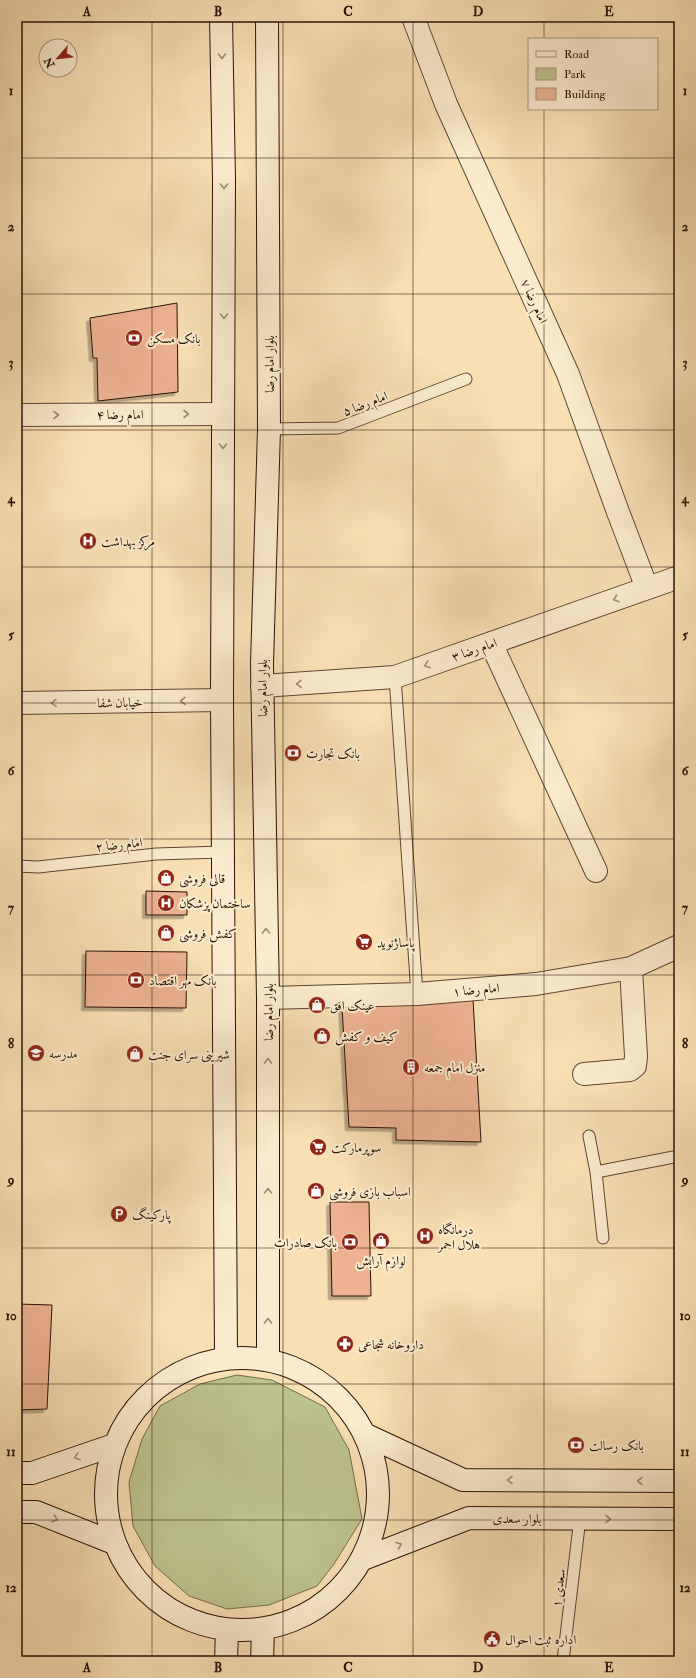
<svg xmlns="http://www.w3.org/2000/svg" width="696" height="1678" font-family="'IM FELL Double Pica',Amiri,serif">
<style>
.green{fill:#bdc28d;stroke:#726a4a}
.building{fill:#eeb292;stroke:#281207;filter:url(#shadow)}
.lines{fill:none;stroke-linecap:round;stroke-linejoin:round}
.lane-casing{stroke:#5c4632;stroke-width:13}
.street-casing{stroke:#5c4632;stroke-width:24}
.secondary-casing{stroke:#281207;stroke-width:24}
.lane{stroke:#faebce;stroke-width:11}
.street{stroke:#faebce;stroke-width:22}
.secondary{stroke:#faebce;stroke-width:22}
.oneway{stroke:#9c8974}
.grid{fill:none;stroke:#281207;stroke-width:1;stroke-opacity:0.55}
.labels{text-anchor:middle;stroke-width:4;stroke-linejoin:round;paint-order:stroke}
.street-label{font-size:13px;fill:#281207;stroke:#faebce}
.poi-label{font-size:13px;fill:#281207;stroke:#faebce;text-anchor:start}
.neatline{fill:none;stroke:#281207;stroke-width:1.5}
.grid-label{font-size:13px;text-anchor:middle;font-weight:bold;fill:#281207}
</style>
<defs>
<filter id="shadow"><feDropShadow dx="-3.5" dy="3.5" stdDeviation="0" flood-color="#0004"/></filter>
</defs>
<rect width="100%" height="100%" fill="#f8e0b4"/>
<filter id="stains"><feTurbulence type="fractalNoise" baseFrequency=".005" numOctaves="4"/><feColorMatrix values="0 0 0 0 .2 0 0 0 0 .09 0 0 0 0 .02 0 0 0 .5 -.17"/></filter>
<radialGradient id="worn" r=".72"><stop offset=".6" stop-color="#630" stop-opacity="0"/><stop offset="1" stop-color="#630" stop-opacity=".3"/></radialGradient>
<path class="green" d="M237,1375L272,1380L325,1407L349,1450L362,1519L334,1564L317,1586L269,1605L227,1609L189,1596L155,1566L133,1526L129,1482L142,1439L160,1406L200,1384Z"/>
<path class="building" d="M177,303L178,392L98,401L97,358H93L90,318Z
M146,891L187,892V915H146Z
M86,951L187,952L186,1008L85,1007Z
M473,999L481,1142L396,1140V1128L349,1127L342,1007Z
M330,1202H369L371,1296H332Z
M17,1304L52,1305L47,1409L17,1410Z"/>
<g class="lines">
<g class="lane-casing">
<path id="lane" d="M269,429L338,428L466,379
M395,677L417,994
M17,866L38,867L156,854L223,852
M589,1136L596,1172L603,1238
M596,1172L679,1156
M563,1661L580,1518"/>
</g>
<g class="street-casing">
<path id="street" d="M413,17L446,104L568,374L618,512L647,588
M17,415L223,414
M491,643L596,871
M262,686L395,677L679,577
M17,703L222,700
M268,998L417,994L536,984L631,968L679,946
M584,1074L630,1070L635,1066L636,1056L631,968"/>
</g>
<g class="secondary-casing">
<path id="secondary" d="M221,17L224,181L222,700L226,1358
M267,17L269,429L262,664L268,998V1360
M106 1494a136 136 0 1 1 272 0a136 136 0 1 1-272 0Z
M366,1435L463,1480L679,1481
M17,1473H32L114,1445
M17,1512H36L114,1543
M363,1559L469,1518L679,1519
M226,1661L227,1630
M262,1661L263,1630"/>
</g>
<use href="#lane" class="lane"/>
<use href="#street" class="street"/>
<use href="#secondary" class="secondary"/>
</g>
<defs><path id="oneway-chevron" d="M-2-3.5L2.5 0L-2 3.5" fill="none" stroke-width="1.6" stroke-linecap="round" stroke-linejoin="round"/></defs>
<g class="oneway">
<use href="#oneway-chevron" transform="translate(222 56) rotate(89)"/>
<use href="#oneway-chevron" transform="translate(224 186) rotate(90)"/>
<use href="#oneway-chevron" transform="translate(224 316) rotate(90)"/>
<use href="#oneway-chevron" transform="translate(186 414)"/>
<use href="#oneway-chevron" transform="translate(56 415)"/>
<use href="#oneway-chevron" transform="translate(223 446) rotate(90)"/>
<use href="#oneway-chevron" transform="translate(616 599) rotate(161)"/>
<use href="#oneway-chevron" transform="translate(427 665) rotate(161)"/>
<use href="#oneway-chevron" transform="translate(299 684) rotate(176)"/>
<use href="#oneway-chevron" transform="translate(183 701) rotate(179)"/>
<use href="#oneway-chevron" transform="translate(54 703) rotate(179)"/>
<use href="#oneway-chevron" transform="translate(266 931) rotate(-91)"/>
<use href="#oneway-chevron" transform="translate(268 1061) rotate(-90)"/>
<use href="#oneway-chevron" transform="translate(268 1191) rotate(-90)"/>
<use href="#oneway-chevron" transform="translate(268 1321) rotate(-90)"/>
<use href="#oneway-chevron" transform="translate(77 1457) rotate(161)"/>
<use href="#oneway-chevron" transform="translate(510 1480) rotate(-180)"/>
<use href="#oneway-chevron" transform="translate(640 1481) rotate(-180)"/>
<use href="#oneway-chevron" transform="translate(55 1519) rotate(21)"/>
<use href="#oneway-chevron" transform="translate(608 1519)"/>
<use href="#oneway-chevron" transform="translate(399 1545) rotate(-21)"/>
</g>
<path class="grid" d="M152,17V1661M283,17V1661M413,17V1661M544,17V39M544,109V1661M17,158H679M17,294H679M17,430H679M17,567H679M17,703H679M17,839H679M17,975H679M17,1111H679M17,1248H679M17,1384H679M17,1520H679"/>
<defs>
<g id="bank-disc" transform="scale(0.9)"><circle r="9.5" fill="#8f2418" stroke="#faebce"/><path d="M-6-4H6V4H-6ZM0-2.3a2.3 2.3 0 1 0 0 4.6a2.3 2.3 0 1 0 0-4.6Z" fill="#fff"/></g>
<g id="hospital-disc" transform="scale(0.9)"><circle r="9.5" fill="#8f2418" stroke="#faebce"/><path d="M-5-5h3v3.5h4V-5h3V5h-3V1.5h-4V5h-3Z" fill="#fff"/></g>
<g id="shop-disc" transform="scale(0.9)"><circle r="9.5" fill="#8f2418" stroke="#faebce"/><path d="M-5-2.5h2.3a2.7 3.5 0 0 1 5.4 0H5L5.5 6h-11ZM-1.5-2.5h3a1.5 2.3 0 0 0-3 0Z" fill="#fff"/></g>
<g id="supermarket-disc" transform="scale(0.9)"><circle r="9.5" fill="#8f2418" stroke="#faebce"/><path d="M-6-5.5h2.5l.6 2H6L4.5 2H-2.5L-4.4-4H-6ZM-1.5 3.2a1.3 1.3 0 1 0 .1 0ZM3 3.2a1.3 1.3 0 1 0 .1 0Z" fill="#fff"/></g>
<g id="school-disc" transform="scale(0.9)"><circle r="9.5" fill="#8f2418" stroke="#faebce"/><path d="M0-5L7-2L0 1L-7-2ZM-4 1L0 2.5L4 1V4Q0 6-4 4Z" fill="#fff"/></g>
<g id="building-disc" transform="scale(0.9)"><circle r="9.5" fill="#8f2418" stroke="#faebce"/><path d="M-4-6H4V6H1V3H-1V6H-4ZM-2.5-4.3h1.7v1.8h-1.7ZM.8-4.3h1.7v1.8H.8ZM-2.5-1h1.7V.8h-1.7ZM.8-1h1.7V.8H.8Z" fill="#fff"/></g>
<g id="parking-disc" transform="scale(0.9)"><circle r="9.5" fill="#8f2418" stroke="#faebce"/><path d="M-3.5-5.5H1a3.5 3.5 0 0 1 0 7H-1V5.5H-3.5ZM-1-3.4V-.6H.8a1.4 1.4 0 0 0 0-2.8Z" fill="#fff"/></g>
<g id="pharmacy-disc" transform="scale(0.9)"><circle r="9.5" fill="#8f2418" stroke="#faebce"/><path d="M-2-6h4v4h4v4h-4v4h-4v-4h-4v-4h4Z" fill="#fff"/></g>
<g id="civic-disc" transform="scale(0.9)"><circle r="9.5" fill="#8f2418" stroke="#faebce"/><path d="M-.6-6.5H3V-4.5H.6V-3L4-1V1h2V6H-6V1h2V-1L-.6-3ZM-1.2 2.5V6h2.4V2.5Z" fill="#fff"/></g>
</defs>
<g fill-rule="evenodd">
<use href="#bank-disc" x="134" y="338"/>
<use href="#hospital-disc" x="88" y="541"/>
<use href="#bank-disc" x="293" y="753"/>
<use href="#shop-disc" x="166" y="878"/>
<use href="#hospital-disc" x="166" y="903"/>
<use href="#shop-disc" x="166" y="933"/>
<use href="#supermarket-disc" x="364" y="942"/>
<use href="#bank-disc" x="136" y="980"/>
<use href="#shop-disc" x="317" y="1005"/>
<use href="#shop-disc" x="322" y="1036"/>
<use href="#school-disc" x="36" y="1053"/>
<use href="#shop-disc" x="135" y="1054"/>
<use href="#building-disc" x="411" y="1067"/>
<use href="#supermarket-disc" x="318" y="1147"/>
<use href="#shop-disc" x="316" y="1191"/>
<use href="#parking-disc" x="119" y="1214"/>
<use href="#hospital-disc" x="425" y="1236"/>
<use href="#shop-disc" x="381" y="1241"/>
<use href="#bank-disc" x="350" y="1242"/>
<use href="#pharmacy-disc" x="345" y="1344"/>
<use href="#bank-disc" x="576" y="1445"/>
<use href="#civic-disc" x="492" y="1639"/>
</g>
<g class="labels">
<g class="street-label">
<text transform="translate(535 301) rotate(66)" y="5">امام رضا ۷</text>
<text transform="translate(269 364) rotate(-90)" y="5">بلوار امام رضا</text>
<text transform="translate(365 403) rotate(-21)" y="5">امام رضا ۵</text>
<text x="120" y="419">امام رضا ۴</text>
<text transform="translate(474 649) rotate(-19)" y="5">امام رضا ۳</text>
<text transform="translate(262 688) rotate(-90)" y="5">بلوار امام رضا</text>
<text transform="translate(120 702) rotate(-1)" y="5">خیابان شفا</text>
<text transform="translate(119 844) rotate(-6)" y="5">امام رضا ۲</text>
<text transform="translate(476 989) rotate(-5)" y="5">امام رضا ۱</text>
<text transform="translate(268 1012) rotate(-90)" y="5">بلوار امام رضا</text>
<text x="517" y="1523">بلوار سعدی</text>
<text transform="translate(558 1588) rotate(-83)" y="5">سعدی ۱</text>
</g>
<g class="poi-label">
<text x="147" y="343">بانک مسکن</text>
<text x="101" y="546">مرکز بهداشت</text>
<text x="306" y="758">بانک تجارت</text>
<text x="179" y="883">قالی فروشی</text>
<text x="179" y="908">ساختمان پزشکان</text>
<text x="179" y="938">کفش فروشی</text>
<text x="377" y="947">پاساژنوید</text>
<text x="149" y="985">بانک مهر اقتصاد</text>
<text x="330" y="1010">عینک افق</text>
<text x="335" y="1041">کیف و کفش</text>
<text x="49" y="1058">مدرسه</text>
<text x="148" y="1059">شیرینی سرای جنت</text>
<text x="424" y="1072">منزل امام جمعه</text>
<text x="331" y="1152">سوپرمارکت</text>
<text x="329" y="1196">اسباب بازی فروشی</text>
<text x="132" y="1219">پارکینگ</text>
<text x="438" y="1234">درمانگاه<tspan x="438" dy="15">هلال احمر</tspan></text>
<text x="337" y="1247" text-anchor="end">بانک صادرات</text>
<text x="381" y="1265" text-anchor="middle">لوازم آرابش</text>
<text x="358" y="1349">داروخانه شجاعی</text>
<text x="589" y="1450">بانک رسالت</text>
<text x="505" y="1644">اداره ثبت احوال</text>
</g>
</g>
<rect width="696" height="1678" fill="none" stroke="#f8e0b4" stroke-width="44"/>
<rect x="528" y="38" width="130" height="72" fill="#faebce" stroke="#a6947e"/>
<rect x="536" y="51" width="20" height="6" fill="#faebce" stroke="#a6947e"/>
<text x="564" y="58" font-size="12" fill="#281207">Road</text>
<rect x="536" y="68" width="20" height="12" fill="#bdc28d" stroke="#a6947e"/>
<text x="564" y="78" font-size="12" fill="#281207">Park</text>
<rect x="536" y="88" width="20" height="12" fill="#eeb292" stroke="#a6947e"/>
<text x="564" y="98" font-size="12" fill="#281207">Building</text>
<g transform="translate(58 58) rotate(242)"><circle r="19" fill="#faebce" stroke="#a6947e"/>
<path d="M0-3L7 15L0 10L-7 15Z" fill="#8f2418"/>
<text y="-6" font-size="11" font-weight="bold" text-anchor="middle" fill="#281207">N</text>
</g>
<rect x="22" y="22" width="652" height="1634" class="neatline"/>
<g class="grid-label">
<text x="87" y="16">A</text>
<text x="218" y="16">B</text>
<text x="348" y="16">C</text>
<text x="478" y="16">D</text>
<text x="609" y="16">E</text>
<text x="11" y="95">1</text>
<text x="685" y="95">1</text>
<text x="11" y="231">2</text>
<text x="685" y="231">2</text>
<text x="11" y="367">3</text>
<text x="685" y="367">3</text>
<text x="11" y="503">4</text>
<text x="685" y="503">4</text>
<text x="11" y="639">5</text>
<text x="685" y="639">5</text>
<text x="11" y="775">6</text>
<text x="685" y="775">6</text>
<text x="11" y="912">7</text>
<text x="685" y="912">7</text>
<text x="11" y="1048">8</text>
<text x="685" y="1048">8</text>
<text x="11" y="1184">9</text>
<text x="685" y="1184">9</text>
<text x="11" y="1320">10</text>
<text x="685" y="1320">10</text>
<text x="11" y="1456">11</text>
<text x="685" y="1456">11</text>
<text x="11" y="1592">12</text>
<text x="685" y="1592">12</text>
<text x="87" y="1672">A</text>
<text x="218" y="1672">B</text>
<text x="348" y="1672">C</text>
<text x="478" y="1672">D</text>
<text x="609" y="1672">E</text>
</g>
<rect width="100%" height="100%" filter="url(#stains)"/>
<rect width="100%" height="100%" fill="url(#worn)"/>
</svg>
